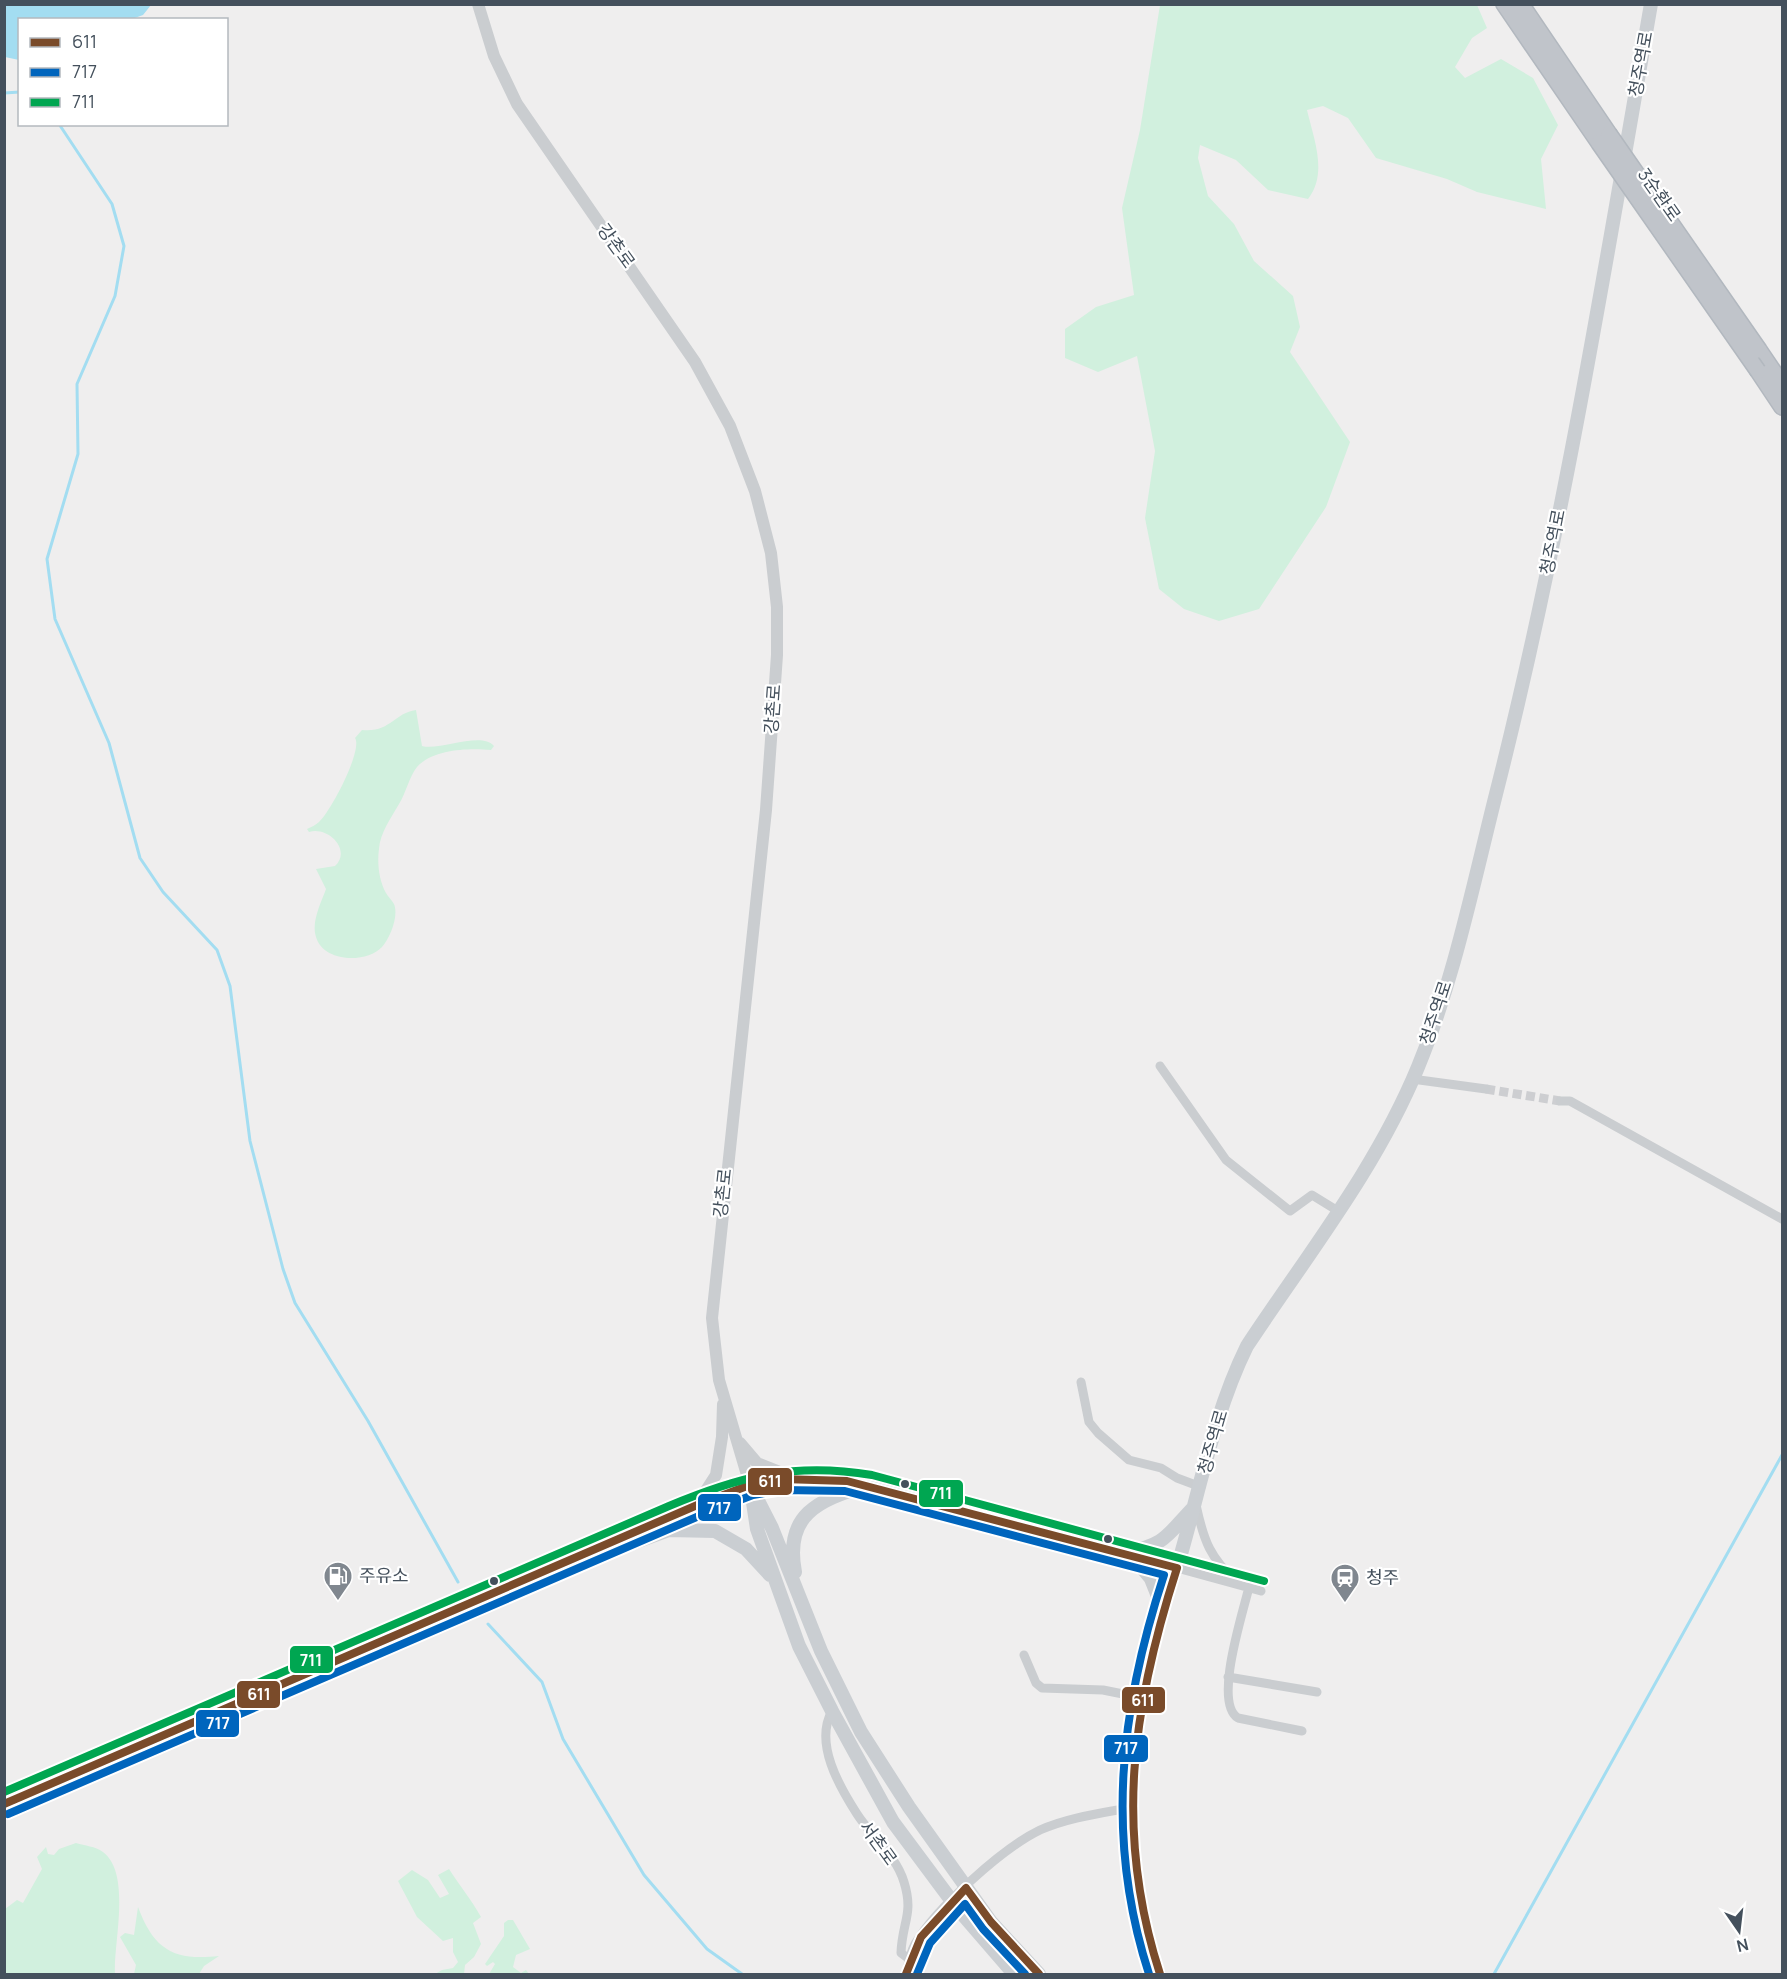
<svg xmlns="http://www.w3.org/2000/svg" width="1787" height="1979" font-family="Manrope,'Noto Sans KR',sans-serif">
<style>
.green{fill:#d1f0de}
.water{fill:#a3ddf1}
.lines{fill:none;stroke-linecap:round;stroke-linejoin:round}
.stream{stroke:#a3ddf1;stroke-width:3}
.minor-tunnel{stroke:#cdced1;stroke-width:9;stroke-dasharray:9 4.5;stroke-linecap:butt}
.trunk-casing{stroke:#b2b8bf;stroke-width:18}
.minor{stroke:#cacdd0;stroke-width:9}
.tertiary{stroke:#cacdd0;stroke-width:12}
.secondary{stroke:#caced2;stroke-width:14}
.trunk{stroke:#c0c4ca;stroke-width:15}
.trunk-bridge-casing{stroke:#b2b8bf;stroke-width:18;stroke-linecap:butt}
.trunk-bridge{stroke:#c0c4ca;stroke-width:15}
.bus-1-casing{stroke:#fff;stroke-width:12}
.bus-2-casing{stroke:#fff;stroke-width:12}
.bus-3-casing{stroke:#fff;stroke-width:12}
.bus-1{stroke:#7a4b2a;stroke-width:8}
.bus-2{stroke:#0065bd;stroke-width:8}
.bus-3{stroke:#00a651;stroke-width:8}
.bus-dot{fill:#44505c;stroke:#fff;stroke-width:2}
.labels{text-anchor:middle;stroke-width:4.5;stroke-linejoin:round;paint-order:stroke}
.street-label{font-size:18px;fill:#44505c;stroke:#fff}
.poi-label{font-size:18px;fill:#44505c;stroke:#fff;text-anchor:start}
.line-badge{stroke:#fff;stroke-width:2}
.badge-label{font-size:16px;text-anchor:middle;font-weight:bold;fill:#fff}
</style>
<rect width="100%" height="100%" fill="#efeeee"/>
<path class="green" d="M1160,5H1477L1487,28L1472,38L1455,67L1465,78L1501,59L1533,78L1558,125L1541,159L1546,209L1477,192L1447,179L1376,158L1348,118L1323,106L1307,110C1314,140 1328,173 1308,199L1268,190L1236,160L1200,145L1198,158L1208,196L1234,224L1254,261L1293,296L1300,327L1290,352L1350,442L1326,507L1259,609L1219,621L1184,609L1159,589L1145,518L1155,451L1137,356L1098,372L1065,358V329L1096,307L1134,295L1122,208L1140,130Z
M416,710L422,746C440,751 481,731 494,746L491,750C469,748 433,749 417,767C409,777 406,793 399,804C391,818 380,833 379,849C377,863 379,881 386,893C388,897 392,900 394,904C399,916 390,938 382,947C366,964 323,962 316,937C311,922 321,903 326,889L316,869L335,866C352,850 328,826 309,832L307,829C311,827 316,825 319,822C331,811 363,750 355,738L362,730C390,733 394,713 416,710Z
M76,1843C85,1846 95,1846 103,1852C132,1874 113,1944 115,1974H5V1909L17,1900L23,1903L42,1869L37,1857L46,1847L48,1854L54,1855L59,1849Z
M449,1869C460,1886 471,1899 481,1917L473,1923L481,1944L474,1957L465,1965L464,1974H435L442,1970L453,1968L458,1962L453,1952V1938L443,1941L417,1917L398,1881L412,1870L428,1880L440,1898L449,1894L438,1875Z
M138,1907C154,1950 174,1961 219,1956L204,1966L199,1974H134L136,1965L120,1937L125,1933L134,1935Z
M508,1920H513L530,1949L516,1955L513,1967L521,1973L526,1970L529,1974H489L495,1964L493,1962L487,1966L485,1964L504,1936V1923Z"/>
<path class="water" d="M4,5L5,4L151,5L143,15L132,19L20,20L19,60L5,57Z"/>
<g class="lines">
<path class="stream" d="M4,93L20,92
M59,124L112,204L124,246L115,296L77,384L78,454L47,559L55,619L109,743L140,858L163,892L217,950L230,986L250,1141L283,1269L295,1303L368,1421L458,1582
M488,1624L542,1682L563,1739L644,1875L707,1949L742,1974
M1494,1974L1782,1455"/>
<path class="minor-tunnel" d="M1486,1089L1560,1101"/>
<g class="trunk-casing">
<path id="trunk" d="M1504,4L1599,143
M1521,4L1609,134
M1759,350L1782,384
M1758,371L1782,407"/>
</g>
<path class="minor" d="M1160,1066L1226,1160L1290,1211L1312,1195L1338,1211
M1412,1079L1486,1089
M1560,1101H1570L1782,1219
M1081,1382L1089,1422L1098,1433L1129,1460L1161,1468L1177,1478L1201,1487
M1196,1505C1204,1542 1210,1557 1237,1583
M1177,1568L1261,1591
M1249,1587C1243,1613 1213,1703 1238,1718L1302,1731
M1024,1655L1036,1683L1042,1688L1103,1690L1143,1698
M1228,1677L1317,1692
M832,1711C814,1743 839,1786 857,1814C871,1836 896,1855 904,1882C914,1914 902,1922 901,1953L909,1959
M906,1974C908,1964 910,1953 915,1944C936,1908 1003,1848 1040,1830C1069,1817 1103,1813 1134,1807"/>
<path class="tertiary" d="M478,4L494,56L517,104L695,362L730,426L755,491L771,553L777,607V655L766,810L712,1318L719,1380L750,1485
M740,1443L757,1463L795,1478
M696,1506L716,1475L722,1437L723,1404
M1130,1555L1150,1579L1162,1609
M1160,1974C1111,1854 1134,1687 1177,1568"/>
<path class="secondary" d="M750,1485L772,1528L821,1651L861,1732L909,1807L991,1922L1039,1974
M752,1496L757,1529L799,1646L832,1711L893,1822L957,1908L1014,1974
M607,1547L625,1546L669,1530L715,1531L746,1549L770,1575
M1127,1552C1166,1545 1167,1535 1193,1508
M795,1572C784,1515 818,1500 865,1486
M4,1804L643,1528L750,1485L782,1479H826L869,1485L1177,1568C1199,1494 1213,1415 1247,1346C1307,1255 1376,1169 1418,1067C1454,980 1473,885 1496,794C1562,534 1605,268 1651,4"/>
<use href="#trunk" class="trunk"/>
<g class="trunk-bridge-casing">
<path id="trunk-bridge" d="M1609,134L1759,350
M1599,143L1758,371"/>
</g>
<use href="#trunk-bridge" class="trunk-bridge"/>
<g class="bus-1-casing">
<path id="bus-1" d="M4,1804L702,1503L750,1485L782,1479L847,1481L1177,1568C1132,1708 1114,1832 1160,1974
M906,1974L921,1937L966,1888L991,1922L1039,1974"/>
</g>
<g class="bus-2-casing">
<path id="bus-2" d="M8,1814L706,1513L753,1495L783,1490L845,1491L1164,1575C1120,1709 1105,1839 1149,1974
M917,1974L930,1943L965,1904L983,1929L1025,1974"/>
</g>
<g class="bus-3-casing">
<path id="bus-3" d="M4,1792L669,1506C741,1476 794,1462 872,1475L1264,1581"/>
</g>
<use href="#bus-1" class="bus-1"/>
<use href="#bus-2" class="bus-2"/>
<use href="#bus-3" class="bus-3"/>
</g>
<defs>
<g id="fuel-pin" transform="scale(1.5)"><path d="M0 17L-7.5 6A9.5 9.5 0 1 1 7.5 6Z" fill="#80878f" stroke="#fff"/><path d="M-5.5-6h7V0h2V4h1.3V-2.5L3-4.5l.8-.8L6-3V5H2.5V1h-1V6h-7ZM-4.2-4.7v3.2H.2V-4.7Z" fill="#fff"/></g>
<g id="station-pin" transform="scale(1.5)"><path d="M0 17L-7.5 6A9.5 9.5 0 1 1 7.5 6Z" fill="#80878f" stroke="#fff"/><path d="M-3-6H3Q5-6 5-4V2Q5 4 3 4L4.5 6H3L1.5 4h-3L-3 6H-4.5L-3 4Q-5 4-5 2V-4Q-5-6-3-6ZM-3.5-4v3h7v-3ZM-3.5 1v1.5H-2V1ZM2 1v1.5H3.5V1Z" fill="#fff"/></g>
</defs>
<g fill-rule="evenodd">
<use href="#fuel-pin" x="338" y="1576"/>
<use href="#station-pin" x="1345" y="1578"/>
</g>
<g class="bus-dot">
<circle cx="905" cy="1484" r="5"/>
<circle cx="1108" cy="1539" r="5"/>
<circle cx="494" cy="1581" r="5"/>
</g>
<g class="labels">
<g class="street-label">
<text transform="translate(1641 64) rotate(-80)" y="6">청주역로</text>
<text transform="translate(1659 195) rotate(55)" y="6">3순환로</text>
<text transform="translate(616 246) rotate(54)" y="6">강촌로</text>
<text transform="translate(1553 542) rotate(-79)" y="6">청주역로</text>
<text transform="translate(773 709) rotate(-86)" y="6">강촌로</text>
<text transform="translate(1436 1013) rotate(-72)" y="6">청주역로</text>
<text transform="translate(723 1193) rotate(-84)" y="6">강촌로</text>
<text transform="translate(1213 1442) rotate(-74)" y="6">청주역로</text>
<text transform="translate(878 1843) rotate(54)" y="6">서촌로</text>
</g>
<g class="poi-label">
<text x="359" y="1582">주유소</text>
<text x="1366" y="1584">청주</text>
</g>
</g>
<g class="line-badge">
<rect x="747" y="1467" width="46" height="29" rx="6" fill="#7a4b2a"/>
<rect x="918" y="1479" width="46" height="29" rx="6" fill="#00a651"/>
<rect x="697" y="1493" width="45" height="29" rx="6" fill="#0065bd"/>
<rect x="289" y="1645" width="45" height="29" rx="6" fill="#00a651"/>
<rect x="236" y="1680" width="45" height="29" rx="6" fill="#7a4b2a"/>
<rect x="1121" y="1686" width="45" height="28" rx="6" fill="#7a4b2a"/>
<rect x="195" y="1709" width="45" height="29" rx="6" fill="#0065bd"/>
<rect x="1103" y="1734" width="46" height="29" rx="6" fill="#0065bd"/>
</g>
<g class="badge-label">
<text x="770" y="1487">611</text>
<text x="941" y="1499">711</text>
<text x="719" y="1514">717</text>
<text x="311" y="1666">711</text>
<text x="259" y="1700">611</text>
<text x="1143" y="1706">611</text>
<text x="218" y="1729">717</text>
<text x="1126" y="1754">717</text>
</g>
<rect width="1787" height="1979" fill="none" stroke="#44505c" stroke-width="12"/>
<rect x="18" y="18" width="210" height="108" fill="#ffffff" stroke="#b4b9be" stroke-width="1.5"/>
<rect x="30" y="38" width="30" height="9" fill="#7a4b2a" stroke="#b4b9be" stroke-width="1.5"/>
<text x="72" y="48" font-size="18" fill="#44505c">611</text>
<rect x="30" y="68" width="30" height="9" fill="#0065bd" stroke="#b4b9be" stroke-width="1.5"/>
<text x="72" y="78" font-size="18" fill="#44505c">717</text>
<rect x="30" y="98" width="30" height="9" fill="#00a651" stroke="#b4b9be" stroke-width="1.5"/>
<text x="72" y="108" font-size="18" fill="#44505c">711</text>
<g transform="translate(1739 1931) rotate(166)" stroke="#ffffff" stroke-width="4.5" paint-order="stroke">
<path d="M0-4.5L10 22L0 15L-10 22Z" fill="#44505c"/>
<text y="-9" font-size="16" font-weight="bold" text-anchor="middle" fill="#44505c">N</text>
</g>
</svg>
